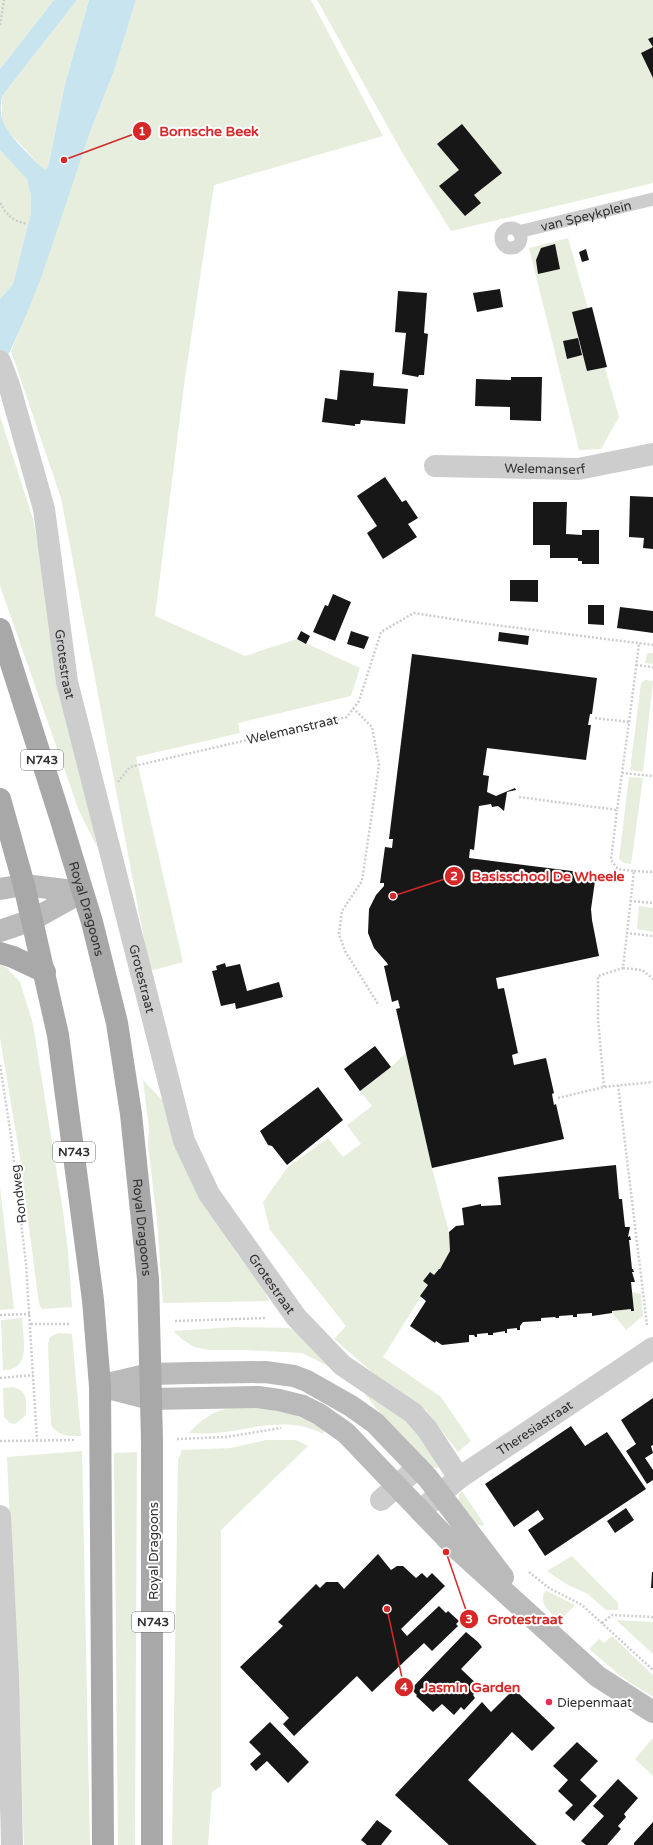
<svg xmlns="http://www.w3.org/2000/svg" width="653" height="1845" font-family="'Varela Round',sans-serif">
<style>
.green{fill:#e8eedd}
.water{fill:#c8e5ef}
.building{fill:#171717}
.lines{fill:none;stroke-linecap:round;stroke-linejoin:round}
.path{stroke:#cdcdcd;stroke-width:2.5;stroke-dasharray:2 2;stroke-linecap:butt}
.lane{stroke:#cdcdcd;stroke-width:13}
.street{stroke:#cdcdcd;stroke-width:22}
.secondary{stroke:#bababa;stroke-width:22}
.primary{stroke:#a8a8a8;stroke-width:22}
.poi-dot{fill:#f12752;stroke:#fff;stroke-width:1.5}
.labels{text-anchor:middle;stroke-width:4;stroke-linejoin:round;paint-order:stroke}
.shield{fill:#fff;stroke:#6e6e6e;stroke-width:1}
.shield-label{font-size:12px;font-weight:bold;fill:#303030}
.street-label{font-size:13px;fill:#303030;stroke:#fff}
.poi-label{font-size:13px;fill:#303030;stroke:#fff;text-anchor:start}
.leader{fill:none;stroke:#d62828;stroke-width:1.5}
.callout-dot{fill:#d62828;stroke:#fff;stroke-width:1.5}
.mark-label{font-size:12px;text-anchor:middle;font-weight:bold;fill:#fff}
.callout-label{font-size:14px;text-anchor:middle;font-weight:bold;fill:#d62828;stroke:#fff;stroke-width:4;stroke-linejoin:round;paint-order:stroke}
</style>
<rect width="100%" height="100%" fill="#fff"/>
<path class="green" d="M0,0H54L0,69Z
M77,0H89L65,84L48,167L45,171L6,129L2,119V96Z
M136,0H311L383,136L214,185L185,378L155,616L245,656L297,639L360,668L351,696L238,723L240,733L136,757L183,962L150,971L61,498L11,351L23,323L90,132L114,71Z
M317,0H653V183L451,231L403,154Z
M0,150L28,179L31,196V213L13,284L0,299Z
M568,238L619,417L601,449L579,450L529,248Z
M0,416L33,519L97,847L79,811L0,586Z
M647,653H653V664L645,663Z
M645,680L653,681L643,772L630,770L641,683Z
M629,777L643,778L631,864L624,863L619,859Z
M639,906L653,908V932L637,929Z
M0,965L7,968L20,982L33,1024L63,1211L68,1251L72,1307L42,1309L39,1304L19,1151L0,1038Z
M406,1053L432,1168L449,1232L450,1251L440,1269H438L434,1275L429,1272L423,1281L428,1285L383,1357L441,1397L471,1441L458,1452L426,1410L372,1372L334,1339L346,1326L270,1230L263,1202L287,1168L328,1138L343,1157L361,1144L347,1125L372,1106L360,1091L391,1067Z
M143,1080L164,1102L195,1182L238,1255L259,1279L269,1301L163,1303L157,1221L148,1145L149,1128Z
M0,1185V1187L14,1309L0,1310Z
M632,1292L641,1294L643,1316L626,1330L612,1313V1311L631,1309V1311H634Z
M22,1318C23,1338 32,1371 3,1370L1,1320Z
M235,1327L289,1328L300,1332L330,1361L328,1366L302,1353L247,1350H209L194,1347L182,1339L173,1331Z
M58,1333L72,1334L81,1436C68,1436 59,1437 51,1425L48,1344L50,1337Z
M14,1387C29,1392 26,1401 26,1415L15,1424L10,1423L4,1417L3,1388Z
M361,1389L399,1412L447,1467L435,1468L427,1465L387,1422Z
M251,1406C280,1411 299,1414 325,1429L323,1434C287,1415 251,1430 214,1433C205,1434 197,1433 189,1433C209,1412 221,1407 251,1406Z
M266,1440H296L308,1446L221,1530V1786L212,1792L208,1845H172L178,1460L182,1450L231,1448Z
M82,1451L90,1845H24L7,1457Z
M137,1452L135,1845H118L114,1453Z
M462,1491L484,1524L482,1526L475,1524L458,1501L459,1494Z
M572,1556L618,1603V1610H606L588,1594L568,1585L547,1571Z
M547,1591L575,1605L559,1621C551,1613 539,1605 544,1593Z
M616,1620L653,1622V1654Z
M612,1636L653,1675V1697L622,1677L589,1649L599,1639L604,1643Z
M652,1739H653V1776L635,1759Z"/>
<path class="water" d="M54,0H77L2,96C1,104 0,111 2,118C5,133 34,160 45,170L48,167L65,84L89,0H136L114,71L90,132L41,278L23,323L0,373V299L13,284L31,213V196L27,179L0,150V69Z"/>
<path class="building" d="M653,37V78L641,53L653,47L648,39Z
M462,124L502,173L474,195L481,203L465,216L439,186L459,170L437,144Z
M555,244L560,269L538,274L536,260L541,248Z
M586,249L589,260L582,262L579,252Z
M500,289L503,307L477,312L473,293Z
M398,291L427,293L424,333L428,334L424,375H419L418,377L402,374L406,333L395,332Z
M592,307L607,367L587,371L572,312Z
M578,338L582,355L567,359L563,341Z
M340,370L374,373L373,386L408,389L405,424L361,420L360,424H355V426L322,422L325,398L337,400Z
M511,377H542L541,421L510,420V407L475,406L476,379L511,380Z
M385,477L402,502L406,500L418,518L408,524L417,537L383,559L367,533L377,526L357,496Z
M630,496L653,497V549L643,548L644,538L629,537Z
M533,502H567L566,534L582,535V530H599V564H582V561H578V558H550V545H533Z
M510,580H538V602L510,601Z
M333,594L351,602L335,641L313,632L325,605L328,606Z
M588,605H604V625L588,624Z
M620,607L653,611V633L617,628Z
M301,631L310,636L306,644L297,639Z
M351,631L369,637L364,649L347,644Z
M499,632L529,636L528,645L498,641Z
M412,654L597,678L592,714H590L588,725H591L586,760L487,748L483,775L489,776L487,792L496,796L515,788L516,790L507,792L504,811L498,806L492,807L491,804L479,806L474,850L470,849L469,858L596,874L591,909L592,920L599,956L496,978L498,989L504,988L518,1053L512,1055L514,1065L546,1058L554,1093L552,1094L554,1105L556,1104L564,1139L432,1168L396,1009L400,1008L398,1000L392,1002L384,966L388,965L387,963L374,948L368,933L369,909L376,895L384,886V883H380L385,847L392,848L393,839H389Z
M225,963L226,967L240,964L247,991L279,982L283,997L236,1009L235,1003L221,1006L212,971L217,970L216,966Z
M375,1046L391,1067L360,1091L344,1069Z
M318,1087L343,1120L287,1165L272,1146L268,1145L260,1131Z
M616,1165L619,1199H622L625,1227H630L628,1237L630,1236L631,1240H629L632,1269H633L634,1272H632L635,1282H631L634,1311H631V1309L612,1311V1313L592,1316V1313L577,1314V1317H573V1315L559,1316V1318H556L555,1317L541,1318V1321L523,1322L520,1326V1330H517V1328L507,1329V1333H505V1331L493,1333V1335H488V1333L477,1334V1337H475L474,1335H469V1342L442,1345L436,1341L435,1343L410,1326L426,1301L420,1296L428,1285L423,1281L430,1272L434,1275L439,1269H440L450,1251L449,1232L456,1226L464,1225L462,1208L481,1204V1206L501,1205L498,1177Z
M653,1398V1445L651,1446L653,1453L645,1458L653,1470V1480L647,1484L626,1451L636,1444L621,1420Z
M571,1426L585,1446L607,1432L646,1489L545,1556L528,1530L544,1519L538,1510L514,1527L485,1484Z
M626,1508L634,1520L615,1533L607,1521Z
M378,1554L391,1570L397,1566H403L416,1578L422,1573L427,1578L432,1573L445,1586L401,1629L407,1636L439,1606L446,1613L448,1611L459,1621L456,1624L458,1626L432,1651L424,1643L372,1692L357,1676L294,1736L283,1724L289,1718L240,1667L283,1626L278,1622L316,1584L320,1588L326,1582H338L344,1589Z
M652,1572H653V1588H651Z
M466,1632L478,1642L482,1647L461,1669L480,1687L473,1695L475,1698L464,1710L461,1707L454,1715L442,1704L433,1712L416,1696L417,1695L411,1689Z
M514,1689L555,1728L532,1751L512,1732L468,1780L537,1845H449L395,1795L482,1702L491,1712Z
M270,1722L309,1762L288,1783L267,1761L256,1771L250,1764L261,1754L249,1742Z
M577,1742L598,1761L580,1780L597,1796L574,1821L565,1813L573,1805L558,1791L568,1780L553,1766Z
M618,1779L638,1798L624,1814L626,1817L618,1826L621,1829L607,1845H586L581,1841L604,1816L593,1806Z
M377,1820L392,1831L381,1845H367L361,1840Z
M653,1822V1845H634V1843Z"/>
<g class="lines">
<path class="path" d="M0,25L4,0
M0,203C8,217 12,220 27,224
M636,665L653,667
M353,708L372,727L379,765L362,881L342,911L339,934L345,951L378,1004
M595,718L629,722L622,773
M629,722L639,644
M118,782L130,767L347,717L359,701L381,632L414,613L472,622L653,645
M519,797L617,810L622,773L653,776
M634,871L653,872
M630,901L653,903
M626,933L653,936
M623,968L642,970L653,979
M0,1065L11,1136L26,1264L37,1440
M618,1085L647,1325
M604,1087L598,1019V976L623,968L634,871L618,869L611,860L617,810
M558,1098L604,1087L653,1082
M0,1315L30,1314
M175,1321L266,1318
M31,1324H70
M0,1378L33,1375
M177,1439L226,1437L281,1428
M0,1441L76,1440
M529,1572L549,1588L582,1605L653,1670
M602,1623L612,1615L653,1617"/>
<g class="lane">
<circle cx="511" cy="238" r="10"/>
<path id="s1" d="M518,232L653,199"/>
</g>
<g class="street">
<path id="s2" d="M0,361L9,385L44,509L67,682L184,1141L209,1194L296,1317L342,1365L413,1413L427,1429L459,1478"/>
<path id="s3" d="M435,466L578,469L653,454"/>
<path d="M381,1500L418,1467"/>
<path id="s4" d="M420,1511L459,1478L653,1348"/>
<path d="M0,1516L8,1677L12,1845"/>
</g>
<path class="secondary" d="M0,889L24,885L82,892
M0,931L32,920L82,892
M103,1385L150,1374L191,1373L265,1372L294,1376L307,1381L351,1406L375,1423L427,1477L503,1577
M100,1386L151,1399L258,1397L279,1400L303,1406L319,1414L346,1433L454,1546L597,1676L653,1712"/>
<g class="primary">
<path id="s5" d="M0,629L60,817L92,922L117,1023L131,1114L148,1279L152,1441V1845"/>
<path d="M0,799L24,885L58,1035L93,1300L100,1386L103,1845"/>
<path d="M0,953L13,957L45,972"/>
</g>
</g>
<circle class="poi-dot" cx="549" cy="1702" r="4"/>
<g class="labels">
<g class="shield">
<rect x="21" y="750" width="42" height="20" rx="3"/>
<rect x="53" y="1142" width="42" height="20" rx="3"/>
<rect x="132" y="1612" width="42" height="20" rx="3"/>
</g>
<g class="shield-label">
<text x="42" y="764">N743</text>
<text x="74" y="1156">N743</text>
<text x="153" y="1626">N743</text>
</g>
<g class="street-label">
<text dy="5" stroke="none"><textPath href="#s1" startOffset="70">van Speykplein</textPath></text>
<text dy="5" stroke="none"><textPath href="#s3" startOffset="110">Welemanserf</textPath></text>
<text dy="5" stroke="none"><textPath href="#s2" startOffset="311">Grotestraat</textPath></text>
<text transform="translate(292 729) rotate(-13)" y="5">Welemanstraat</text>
<text dy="5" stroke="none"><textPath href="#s5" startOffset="293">Royal Dragoons</textPath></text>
<text dy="5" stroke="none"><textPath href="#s2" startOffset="635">Grotestraat</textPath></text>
<text transform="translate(18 1194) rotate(-97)" y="5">Rondweg</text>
<text dy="5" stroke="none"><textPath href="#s5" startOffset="617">Royal Dragoons</textPath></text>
<text dy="5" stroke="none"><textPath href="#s2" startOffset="971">Grotestraat</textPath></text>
<text dy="5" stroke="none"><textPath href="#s4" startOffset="142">Theresiastraat</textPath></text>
<text transform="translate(153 1551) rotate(-90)" y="5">Royal Dragoons</text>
</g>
<g class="poi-label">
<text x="557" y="1707">Diepenmaat</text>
</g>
</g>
<path class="leader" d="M64 160L142 131M393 896L454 876M446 1552L469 1619M387 1609L404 1687"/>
<g class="callout-dot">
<circle cx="64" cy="160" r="4"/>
<circle cx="393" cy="896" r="4"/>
<circle cx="446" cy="1552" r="4"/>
<circle cx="387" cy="1609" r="4"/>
<circle cx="142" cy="131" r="10"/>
<circle cx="454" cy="876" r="10"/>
<circle cx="469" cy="1619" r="10"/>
<circle cx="404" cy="1687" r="10"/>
</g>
<g class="mark-label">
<text x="142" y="135">1</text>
<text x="454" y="880">2</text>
<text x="469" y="1623">3</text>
<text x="404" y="1691">4</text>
</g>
<g class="callout-label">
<text x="209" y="136">Bornsche Beek</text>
<text x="548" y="881">Basisschool De Wheele</text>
<text x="525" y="1624">Grotestraat</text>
<text x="471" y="1692">Jasmin Garden</text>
</g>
</svg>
